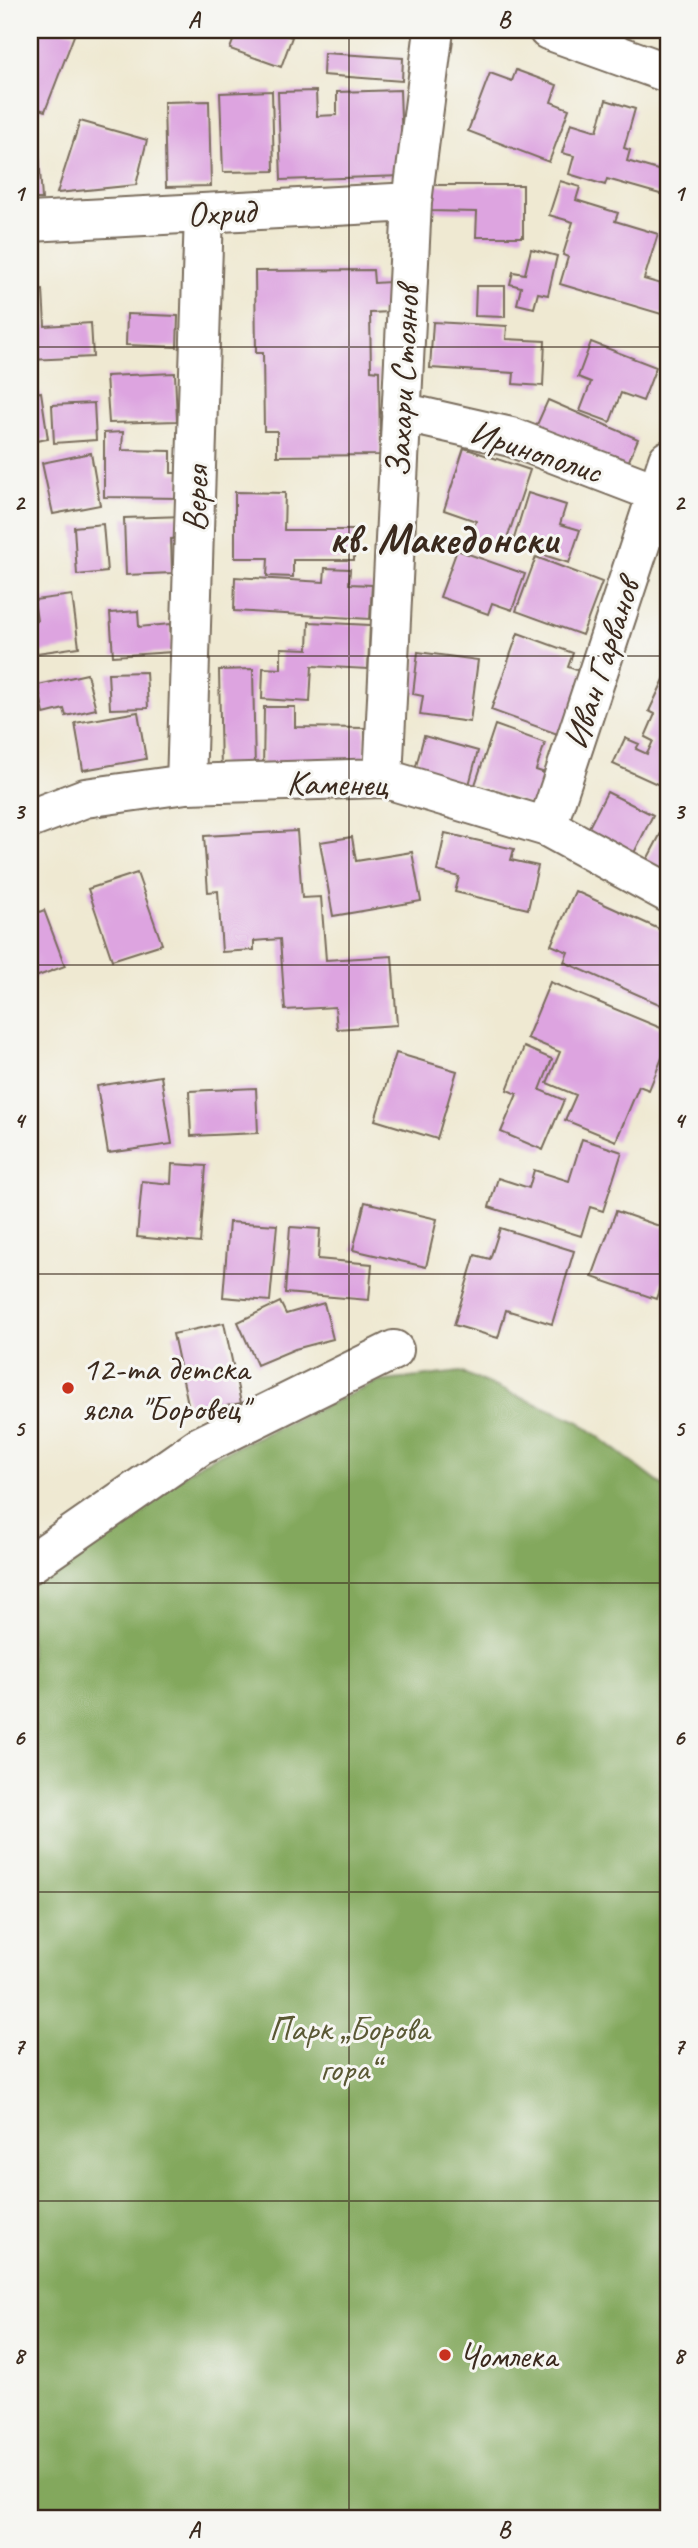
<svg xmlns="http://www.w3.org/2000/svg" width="698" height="2548" font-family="Caveat,sans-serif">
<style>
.forest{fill:#83a85d;stroke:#5f693e;stroke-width:2}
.building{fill:#dda4e0}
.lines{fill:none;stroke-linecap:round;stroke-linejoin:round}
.street-casing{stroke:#7a6d5d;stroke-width:42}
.street{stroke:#fff;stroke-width:38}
.grid{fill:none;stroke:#3b2a1e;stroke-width:2;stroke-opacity:0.55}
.poi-dot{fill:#c8321e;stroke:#f6f6f2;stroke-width:2.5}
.labels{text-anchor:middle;stroke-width:6;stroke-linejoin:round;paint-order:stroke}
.street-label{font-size:35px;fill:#3b2a1e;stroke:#f6f6f2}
.poi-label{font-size:35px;fill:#3b2a1e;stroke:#f6f6f2;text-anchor:start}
.park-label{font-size:35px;fill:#5a5834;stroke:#f6f6f2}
.district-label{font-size:42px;font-weight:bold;fill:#3b2a1e;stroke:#f6f6f2}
.neatline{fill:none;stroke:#3b2a1e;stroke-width:2.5}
.grid-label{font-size:23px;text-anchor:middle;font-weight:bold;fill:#3b2a1e}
</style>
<rect width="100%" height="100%" fill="#f6f6f2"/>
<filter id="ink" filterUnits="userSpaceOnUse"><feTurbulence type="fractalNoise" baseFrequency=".0143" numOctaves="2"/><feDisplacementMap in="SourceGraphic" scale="14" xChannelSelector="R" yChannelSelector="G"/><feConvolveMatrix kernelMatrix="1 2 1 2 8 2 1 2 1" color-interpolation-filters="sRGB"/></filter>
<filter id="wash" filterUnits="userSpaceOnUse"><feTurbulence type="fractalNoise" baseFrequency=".00686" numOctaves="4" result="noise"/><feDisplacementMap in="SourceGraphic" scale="28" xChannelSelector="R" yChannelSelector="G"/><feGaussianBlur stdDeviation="1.57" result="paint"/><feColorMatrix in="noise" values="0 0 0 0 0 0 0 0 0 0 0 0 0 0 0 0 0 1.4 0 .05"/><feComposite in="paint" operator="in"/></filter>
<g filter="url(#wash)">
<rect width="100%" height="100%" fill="#efe9d2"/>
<path class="forest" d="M460,1372L578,1421L668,1490V2518H30V1579L203,1462L377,1382Z"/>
<g id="blocks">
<path class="building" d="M30,30H65L75,33L45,111L30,106Z
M237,30H270L292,37L281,67L230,49Z
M324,53L403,58L402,81L323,75Z
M516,70L557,85L551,102L569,109L549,162L468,131L490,73L512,81Z
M400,90L403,176L281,180L278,92L316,91L317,116L337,115V92Z
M272,91L274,171L223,172L220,93Z
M606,100L635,109L624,148L630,150L627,161L668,173V208L664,207L667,196L607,179L605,185L569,174L574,156L562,153L571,123L597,131Z
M209,101L211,186L166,187L164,102Z
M80,121L147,140L136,185L57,193Z
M38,141L42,199H30V142Z
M560,181L580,187L576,200L618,213L615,221L658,234L644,279L668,286V316L560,284L568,257L563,255L573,222L549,215Z
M430,185H523V237H476L477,212L429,211Z
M531,249L557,256L548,295L538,293L534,308L517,304L521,287L510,284L513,272L525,274Z
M373,270L374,283L390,282V312L370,313L371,370L379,371L380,455L277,456V431H264L263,353H256L255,271Z
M476,286H505V317L475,316Z
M43,290L45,326L91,323L93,357L30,360V291Z
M127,314L178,316L177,347L126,345Z
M433,322L507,326L506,339L545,341L543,386L513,384L514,373L430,368Z
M591,342L656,367L643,401L621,393L610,422L580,411L591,382L578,377Z
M175,373L177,421L109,423L106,376Z
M41,392L48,439L30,442V394Z
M548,400L638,439L623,475L532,436Z
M94,403L96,440L54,443L52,405Z
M123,432L122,450L171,451V473H180V498L104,497V433Z
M464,448L530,470L503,551L469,540L476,521L444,510Z
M91,453L100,505L53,514L42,463Z
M235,492L285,493L284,530H354V560H293V577L267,576L268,558H235Z
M528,493L566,505L560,524L580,530L569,563L512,545Z
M184,516L185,538L171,539L172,573L126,575L124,518Z
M103,524L107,572L77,575L74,527Z
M457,550L525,574L512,610L492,603L488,614L440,597Z
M536,557L602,582L582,635L516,611Z
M325,568L350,569L349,584L372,585L370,619L234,611L235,577L324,582Z
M72,595L79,647L30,654V622L37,621L34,600Z
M138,611L139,627L170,624L172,652L113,656L110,613Z
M309,622L370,625L368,669L312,666L310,702L262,699L263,668L281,669V648L308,649Z
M518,633L573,653L568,667L585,673L563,736L491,710Z
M418,652L478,660L470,722L420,715L423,696L413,694Z
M253,669L255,771L221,772L219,670Z
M668,671V789L613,764L625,738L639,744L636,749L647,754L653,741L645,737L655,714L649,711Z
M146,672L148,708L110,709L108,673Z
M87,674L96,709L66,716L64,709L44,714L38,685Z
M264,707H295V727L365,728V772L263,771Z
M138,712L146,759L83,770L75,723Z
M495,725L545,743L536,770L554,776L543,809L475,785Z
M424,736L478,751L469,785L415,770Z
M607,792L653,815L631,859L585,835Z
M668,820V883L642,869Z
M297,831L302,898L321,897L326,960L392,956L397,1025L337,1029L335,1007L285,1010L280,939L254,941V950L222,952L218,891L208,892L204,836Z
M445,833L514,849L511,860L538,866L528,909L455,892L459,877L437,871Z
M352,837L356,861L412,852L421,901L333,916L320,842Z
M137,873L162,944L112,960L88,889Z
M575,891L668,933V1008L564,962L568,952L551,945Z
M44,910L65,966L30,979V916Z
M550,982L668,1031V1043L649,1090L639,1086L616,1141L565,1120L576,1095L547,1083L560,1052L527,1038Z
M524,1047L552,1059L540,1090L564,1100L543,1150L501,1132L517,1094L507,1090Z
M396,1053L457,1071L437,1139L375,1120Z
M161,1076L172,1144L108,1153L97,1086Z
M256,1088L258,1133L191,1136L189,1091Z
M582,1139L622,1152L603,1211L590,1207L581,1236L489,1207L498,1178L529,1188L534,1170L569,1181Z
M172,1164L206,1166L200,1243L137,1237L142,1181L171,1184Z
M365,1202L437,1219L426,1267L353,1250Z
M616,1211L668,1229V1284L662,1281L656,1299L592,1277Z
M229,1222L277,1225L270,1301L223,1297Z
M290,1227L320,1229L318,1259L372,1264L369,1300L285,1293Z
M500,1228L574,1251L552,1324L506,1310L498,1338L454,1325L475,1255L490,1259Z
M280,1302L286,1314L324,1303L333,1339L295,1349L257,1365L238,1322Z
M224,1323L241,1403L190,1413L173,1334Z"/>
</g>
</g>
<g filter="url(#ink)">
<use href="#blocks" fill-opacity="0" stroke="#7a6d5d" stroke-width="2"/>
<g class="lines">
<g class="street-casing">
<path id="street" d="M548,30L668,73
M30,222L412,202
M401,412L511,437L668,497
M383,778L412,202L434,30
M186,784L204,213
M30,819L85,798L186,784L383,778L547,827L668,893
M547,827L668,460
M30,1564L200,1446L394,1350"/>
</g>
<use href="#street" class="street"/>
</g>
</g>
<path class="grid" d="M349,30V2518M30,347H668M30,656H668M30,965H668M30,1274H668M30,1583H668M30,1892H668M30,2201H668"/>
<g class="poi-dot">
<circle cx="68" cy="1388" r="7"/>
<circle cx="445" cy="2355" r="7"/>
</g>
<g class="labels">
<g class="street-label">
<text transform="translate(221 212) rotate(-3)" y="12">Охрид</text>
<text transform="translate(402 382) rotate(-87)" y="12">Захари Стоянов</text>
<text transform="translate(536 451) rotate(18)" y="12">Иринополис</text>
<text transform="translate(195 499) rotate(-88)" y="12">Верея</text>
<text transform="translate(601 664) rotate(-72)" y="12">Иван Гарванов</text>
<text transform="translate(337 783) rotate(1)" y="12">Каменец</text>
</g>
<g class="poi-label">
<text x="82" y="1380">12-та детска<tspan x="82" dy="40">ясла "Боровец"</tspan></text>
<text x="459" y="2367">Чомлека</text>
</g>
<g class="park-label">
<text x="349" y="2040">Парк „Борова<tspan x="349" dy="40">гора“</tspan></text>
</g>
<g class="district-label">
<text x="443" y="553">кв. Македонски</text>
</g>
</g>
<rect width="698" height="2548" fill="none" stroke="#f6f6f2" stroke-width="77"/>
<rect x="38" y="38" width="622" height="2472" class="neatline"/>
<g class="grid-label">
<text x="194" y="27">A</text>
<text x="504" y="27">B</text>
<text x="19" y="201">1</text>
<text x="679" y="201">1</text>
<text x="19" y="510">2</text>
<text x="679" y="510">2</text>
<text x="19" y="819">3</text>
<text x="679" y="819">3</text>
<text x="19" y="1128">4</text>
<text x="679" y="1128">4</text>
<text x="19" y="1436">5</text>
<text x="679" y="1436">5</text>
<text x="19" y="1745">6</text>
<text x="679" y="1745">6</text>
<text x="19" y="2054">7</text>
<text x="679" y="2054">7</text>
<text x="19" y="2363">8</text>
<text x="679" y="2363">8</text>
<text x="194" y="2537">A</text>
<text x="504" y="2537">B</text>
</g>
</svg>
